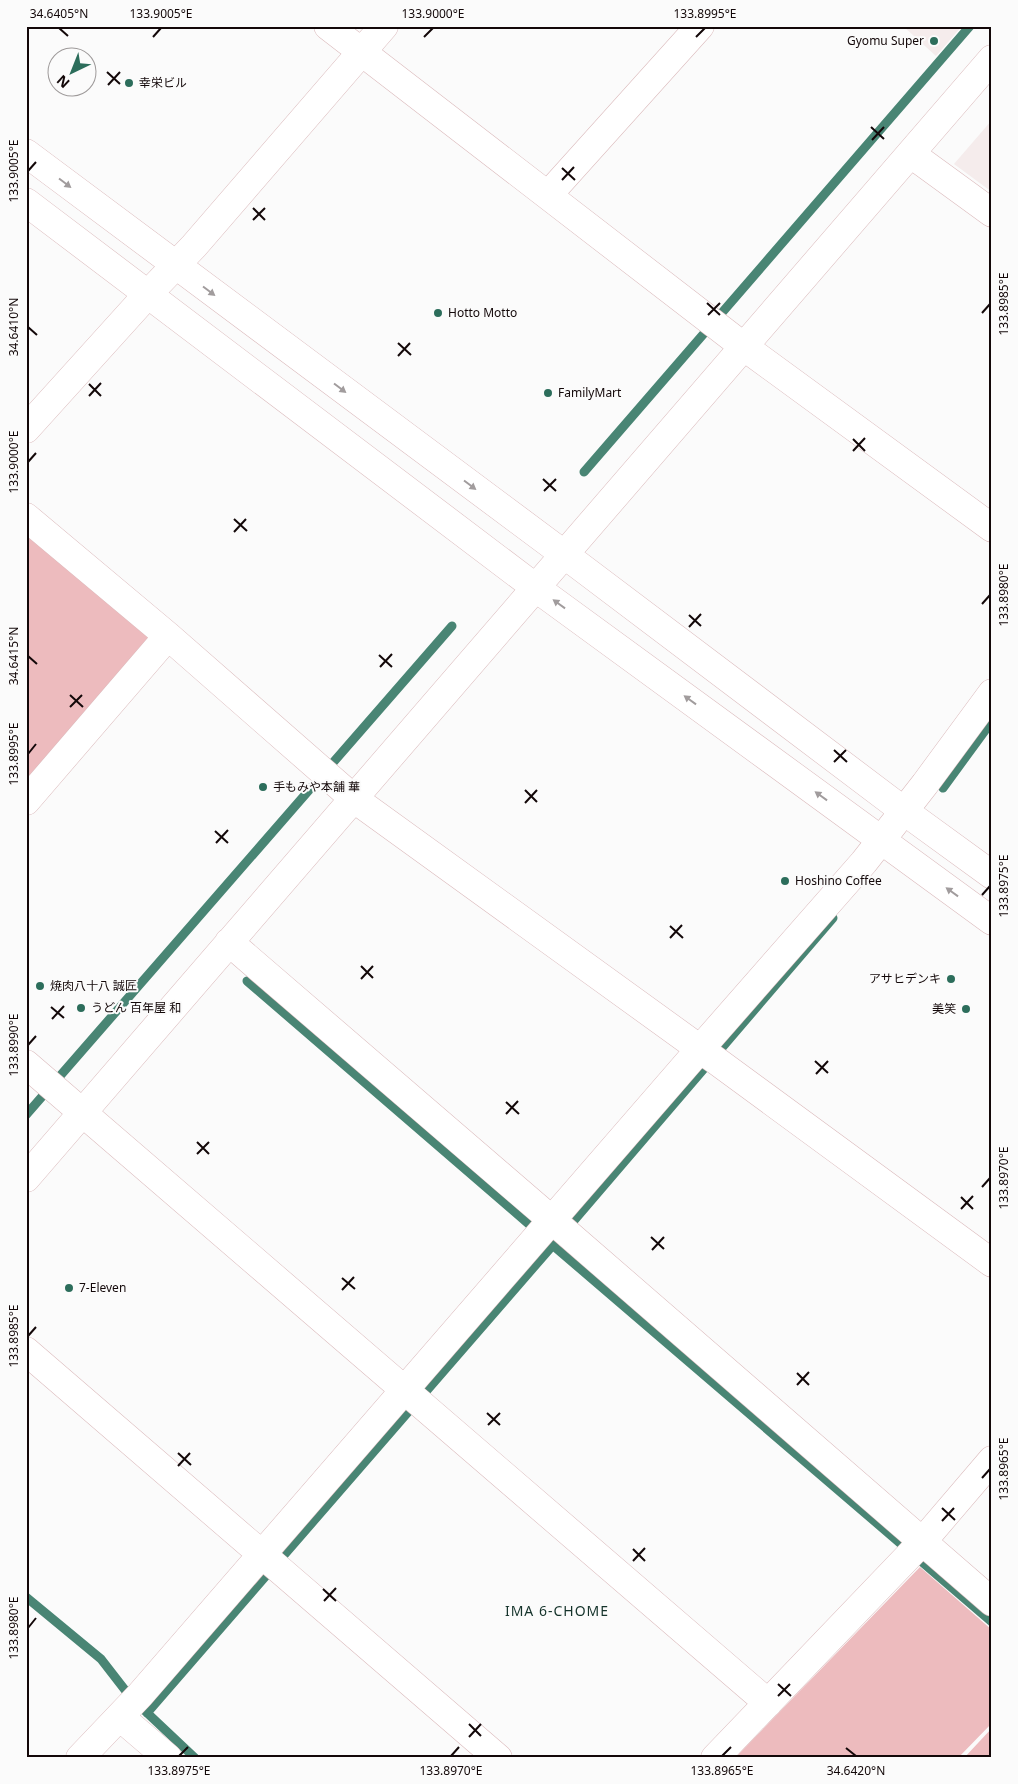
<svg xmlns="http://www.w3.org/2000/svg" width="1018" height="1784" font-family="'Noto Sans','Noto Sans JP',sans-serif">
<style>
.built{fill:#f5ecec}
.green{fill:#edbbbe}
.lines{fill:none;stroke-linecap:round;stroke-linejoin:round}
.stream{stroke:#498574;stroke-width:9}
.minor-casing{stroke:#dbbabc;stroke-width:29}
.minor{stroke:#fff;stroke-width:28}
.oneway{fill:#a19c9d}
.ticks{fill:none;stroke:#130809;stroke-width:2}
.poi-dot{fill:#2c6d5b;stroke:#fbfbfb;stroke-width:2}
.labels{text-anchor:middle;stroke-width:4;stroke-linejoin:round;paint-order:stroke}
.poi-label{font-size:12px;fill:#130809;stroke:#fbfbfb;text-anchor:start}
.neighbourhood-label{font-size:14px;letter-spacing:1px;fill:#15332b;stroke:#fbfbfb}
.neatline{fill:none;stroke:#130809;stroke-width:2}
.ticks-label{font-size:12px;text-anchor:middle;fill:#130809}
</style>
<rect width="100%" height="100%" fill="#fbfbfb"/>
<path class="built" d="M903,26H962L936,56Z
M992,120V192L954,164Z"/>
<path class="green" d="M26,529L155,639L26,785Z
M920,1567L992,1630V1723L958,1758H735Z
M992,1728V1758H964Z"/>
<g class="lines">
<path class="stream" d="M584,472L970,26
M943,788L992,721
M247,981L538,1232
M26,1115L452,626
M549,1242L992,1622
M26,1597L101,1659L132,1699
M143,1709L195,1758
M147,1713L553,1245L833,918"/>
<g class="minor-casing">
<path id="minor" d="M328,26L743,346L992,528
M26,153L565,555L904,811L992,875
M911,154L992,213
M548,195L700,26
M26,202L536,588L992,921
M26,429L148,294L194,246L384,26
M26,517L168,636L353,798L718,1062L992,1263
M26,801L168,636
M229,942L567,1233L992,1602
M26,1064L768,1703
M26,1178L992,59
M26,1351L498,1758
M120,1717L168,1758
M80,1758L140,1695L700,1049L864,862L925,784L992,693
M715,1758L922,1542L992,1460"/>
</g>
<use href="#minor" class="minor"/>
</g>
<defs><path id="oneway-solid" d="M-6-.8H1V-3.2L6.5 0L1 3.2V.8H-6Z" transform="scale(1.25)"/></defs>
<g class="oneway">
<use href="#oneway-solid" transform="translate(65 183) rotate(37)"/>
<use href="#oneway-solid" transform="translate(209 291) rotate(37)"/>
<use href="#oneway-solid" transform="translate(340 388) rotate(37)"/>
<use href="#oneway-solid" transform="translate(470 485) rotate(37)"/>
<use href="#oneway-solid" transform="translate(559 604) rotate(-144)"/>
<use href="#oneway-solid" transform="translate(690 700) rotate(-144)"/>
<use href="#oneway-solid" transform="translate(821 796) rotate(-144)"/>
<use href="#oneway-solid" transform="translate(952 892) rotate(-144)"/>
</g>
<path class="ticks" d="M59,28L68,36M153,37L161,28M424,37L433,28M696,37L705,28M107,72L120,84M108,85L120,72M871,127L884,139M872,140L884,127M562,168L575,180M28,171L36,162M562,180L574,167M253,208L265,220M253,220L265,208M707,303L720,315M982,313L990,304M708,315L720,303M28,327L37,335M398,343L411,355M398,356L410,343M89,384L101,396M89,396L101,383M853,439L865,451M853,451L865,438M28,462L36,453M543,479L556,491M544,491L556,479M234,519L247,531M234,532L246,519M982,604L990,595M689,615L701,626M689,627L701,614M379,655L392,667M28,656L37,664M380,667L392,654M70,695L83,707M70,707L82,695M834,750L847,762M28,754L36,744M834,762L846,750M525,790L537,802M525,803L537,790M215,831L228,843M216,843L228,830M982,895L990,886M670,926L683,938M670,938L682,925M361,966L373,978M361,979L373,966M51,1007L64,1018M52,1019L64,1006M28,1045L36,1036M815,1061L828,1073M816,1074L828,1061M506,1102L519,1114M506,1114L518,1101M197,1142L209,1154M197,1154L209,1142M982,1187L990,1178M961,1197L973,1209M961,1209L973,1196M651,1237L664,1249M652,1250L664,1237M342,1278L355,1289M342,1290L354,1277M28,1336L36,1327M797,1373L809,1385M797,1385L809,1372M487,1413L500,1425M488,1425L500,1413M178,1453L191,1465M178,1466L190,1453M982,1478L990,1469M942,1508L955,1520M942,1521L954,1508M633,1549L645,1561M633,1561L645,1548M323,1589L336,1601M324,1601L336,1588M28,1628L36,1618M778,1684L791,1696M778,1696L790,1684M469,1724L481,1736M469,1737L481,1724M846,1748L856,1756M179,1756L188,1747M451,1756L459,1747M722,1756L731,1747"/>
<g class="poi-dot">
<circle cx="934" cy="41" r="5"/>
<circle cx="129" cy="83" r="5"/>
<circle cx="438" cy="313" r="5"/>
<circle cx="548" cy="393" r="5"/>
<circle cx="263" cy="787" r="5"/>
<circle cx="785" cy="881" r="5"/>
<circle cx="951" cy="979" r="5"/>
<circle cx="40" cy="986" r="5"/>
<circle cx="81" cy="1008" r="5"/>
<circle cx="966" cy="1009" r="5"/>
<circle cx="69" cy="1288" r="5"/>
</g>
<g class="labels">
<g class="poi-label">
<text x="924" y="45" text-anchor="end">Gyomu Super</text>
<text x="139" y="87">幸栄ビル</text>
<text x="448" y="317">Hotto Motto</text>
<text x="558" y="397">FamilyMart</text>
<text x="273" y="791">手もみや本舗 華</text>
<text x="795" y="885">Hoshino Coffee</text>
<text x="941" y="983" text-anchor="end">アサヒデンキ</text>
<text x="50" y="990">焼肉八十八 誠匠</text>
<text x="91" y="1012">うどん 百年屋 和</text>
<text x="956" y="1013" text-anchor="end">美笑</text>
<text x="79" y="1292">7-Eleven</text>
</g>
<g class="neighbourhood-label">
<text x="557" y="1616">IMA 6-CHOME</text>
</g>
</g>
<rect width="1018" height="1784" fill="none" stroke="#fbfbfb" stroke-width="55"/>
<g transform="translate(72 72) rotate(223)"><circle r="24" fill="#fbfbfb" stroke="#9e9a9a"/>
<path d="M0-4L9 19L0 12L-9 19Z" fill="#2c6d5b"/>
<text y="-8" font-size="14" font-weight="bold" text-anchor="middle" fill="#130809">N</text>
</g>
<rect x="28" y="28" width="962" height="1728" class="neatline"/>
<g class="ticks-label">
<text x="59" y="18">34.6405°N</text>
<text x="161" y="18">133.9005°E</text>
<text x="433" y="18">133.9000°E</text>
<text x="705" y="18">133.8995°E</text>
<text transform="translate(14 171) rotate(-90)" y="4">133.9005°E</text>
<text transform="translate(1004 304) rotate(-90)" y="4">133.8985°E</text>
<text transform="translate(14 327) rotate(-90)" y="4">34.6410°N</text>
<text transform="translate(14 462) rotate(-90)" y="4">133.9000°E</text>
<text transform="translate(1004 595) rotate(-90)" y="4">133.8980°E</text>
<text transform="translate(14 656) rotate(-90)" y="4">34.6415°N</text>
<text transform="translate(14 754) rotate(-90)" y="4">133.8995°E</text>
<text transform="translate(1004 886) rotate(-90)" y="4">133.8975°E</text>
<text transform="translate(14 1045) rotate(-90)" y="4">133.8990°E</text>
<text transform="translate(1004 1178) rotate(-90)" y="4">133.8970°E</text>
<text transform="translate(14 1336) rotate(-90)" y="4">133.8985°E</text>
<text transform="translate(1004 1469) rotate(-90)" y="4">133.8965°E</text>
<text transform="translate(14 1628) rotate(-90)" y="4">133.8980°E</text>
<text x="179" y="1775">133.8975°E</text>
<text x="451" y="1775">133.8970°E</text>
<text x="722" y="1775">133.8965°E</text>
<text x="856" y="1775">34.6420°N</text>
</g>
</svg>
